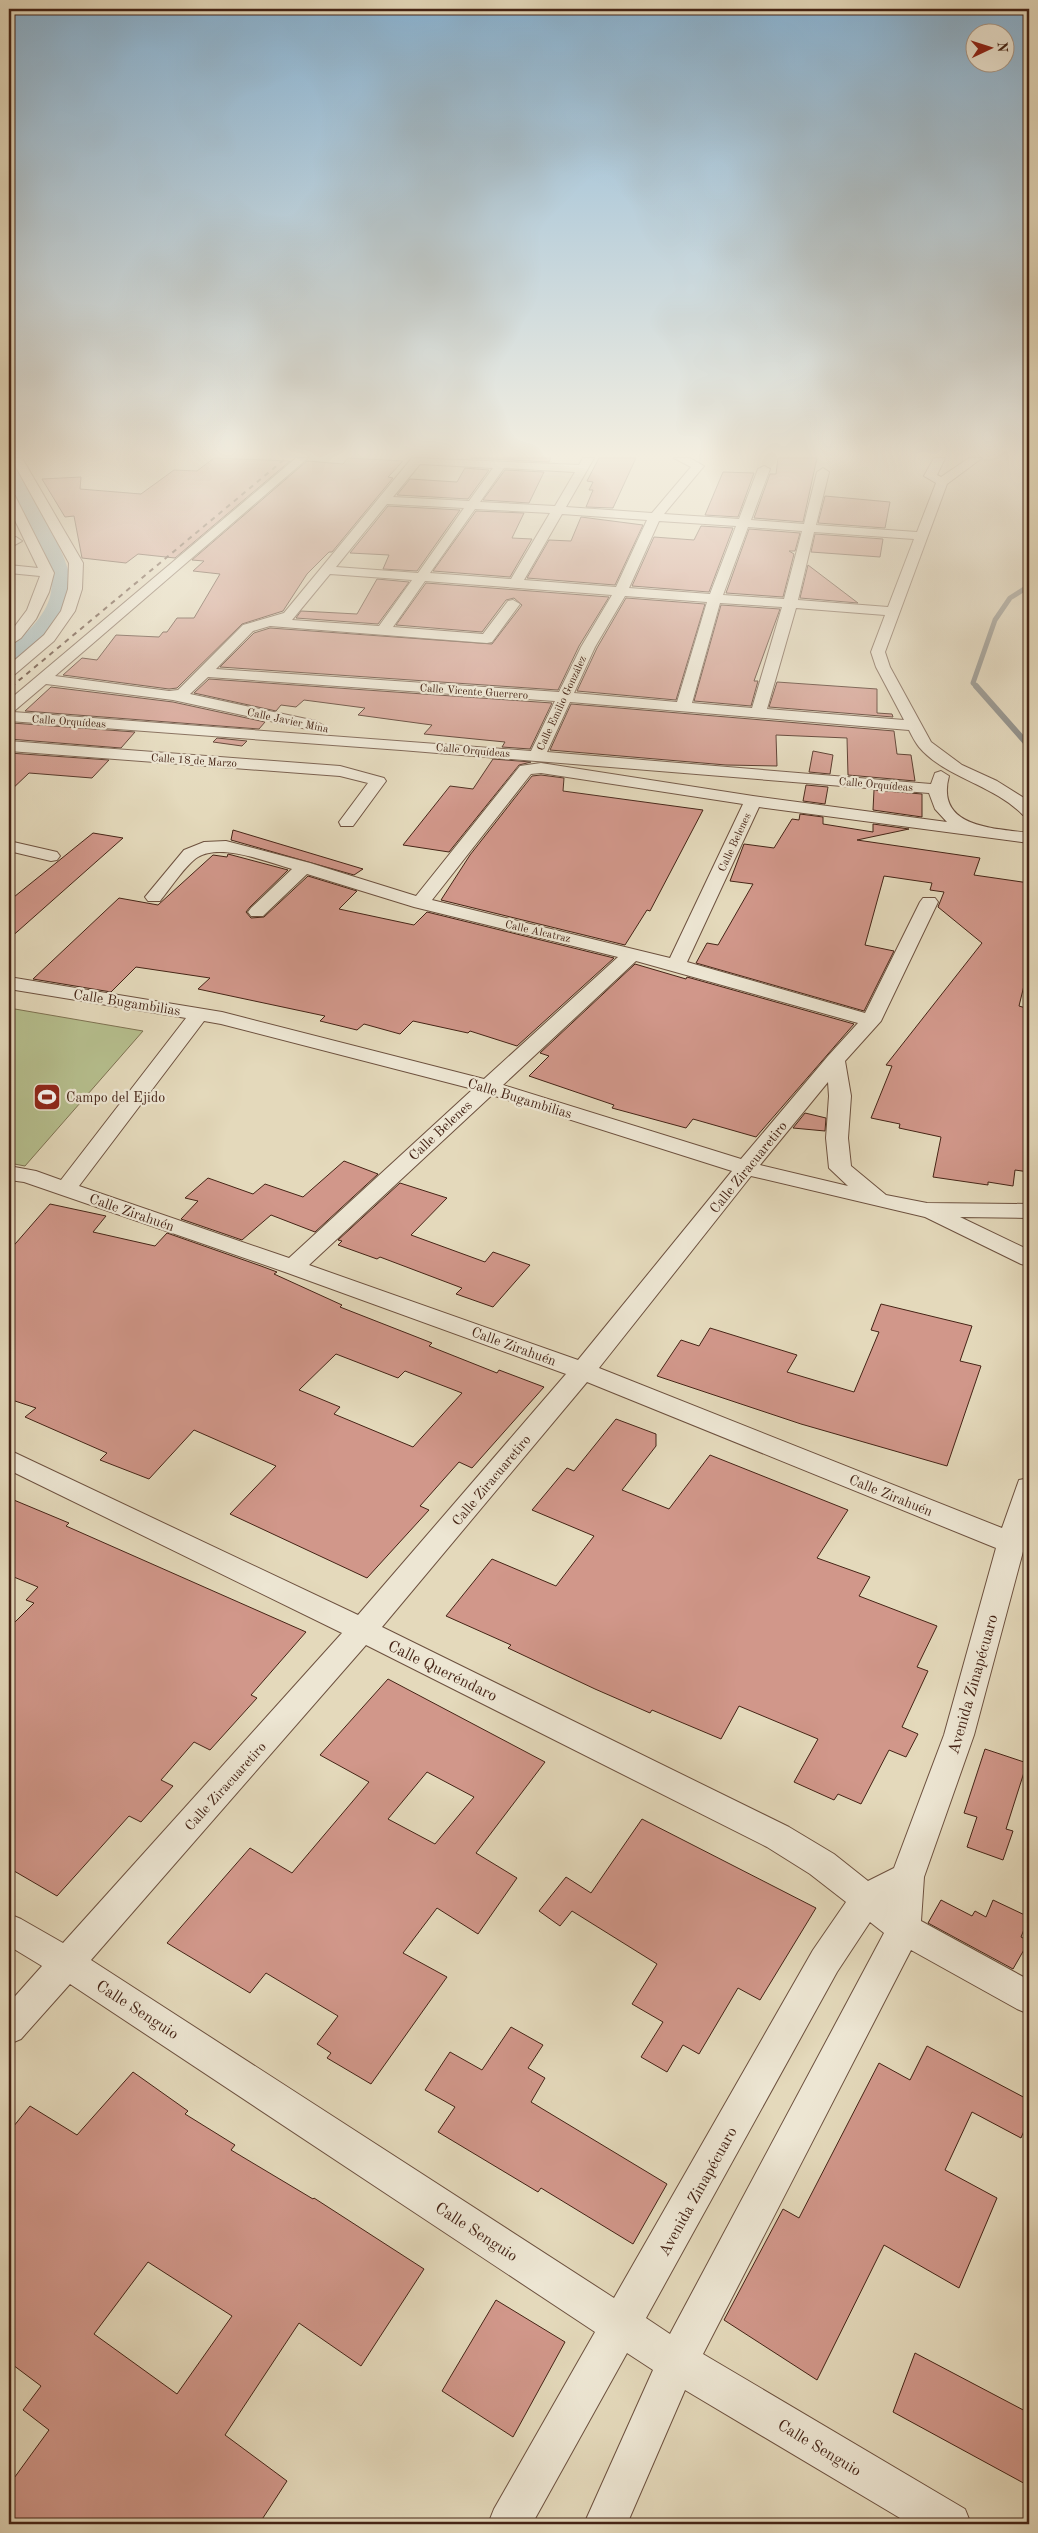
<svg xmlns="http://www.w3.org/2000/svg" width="1038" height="2533" font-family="'Old Standard TT',serif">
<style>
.green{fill:#b6bf8e;stroke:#7e7252}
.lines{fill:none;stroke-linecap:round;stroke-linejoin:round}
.stream-far1{stroke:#797c7a;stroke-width:5}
.stream{stroke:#797c7a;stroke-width:6}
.canal{fill:#9cb7bc;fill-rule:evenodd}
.building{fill:#d1978a;stroke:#452416;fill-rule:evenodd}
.minor-casing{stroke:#6d513f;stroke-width:2}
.minor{fill:#ede6d3;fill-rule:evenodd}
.rail-far1{stroke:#452416;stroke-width:2;stroke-dasharray:5 5;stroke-linecap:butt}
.rail{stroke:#452416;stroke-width:2.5;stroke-dasharray:6 6;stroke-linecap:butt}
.labels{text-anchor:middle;stroke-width:4.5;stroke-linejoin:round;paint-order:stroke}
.far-street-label{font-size:11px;fill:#452416;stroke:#ede6d3}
.street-label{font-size:14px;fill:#452416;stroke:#ede6d3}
.poi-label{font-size:14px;fill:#452416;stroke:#ede6d3;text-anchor:start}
.near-street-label{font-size:16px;fill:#452416;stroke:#ede6d3}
</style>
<rect width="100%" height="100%" fill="#e4d9bb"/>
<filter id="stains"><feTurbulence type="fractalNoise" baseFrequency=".004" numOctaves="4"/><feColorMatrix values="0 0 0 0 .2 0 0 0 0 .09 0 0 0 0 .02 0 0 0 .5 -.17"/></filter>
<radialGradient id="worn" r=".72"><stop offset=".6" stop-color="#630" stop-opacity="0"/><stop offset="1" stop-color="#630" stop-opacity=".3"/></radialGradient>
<path class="green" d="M9,1008L143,1031L25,1166L9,1163Z"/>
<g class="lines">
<path class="stream-far1" d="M977,687L973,683L995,620L1010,598L1029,586"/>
<path class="stream" d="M976,686L1029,746"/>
<path class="canal" d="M9,465L17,470C31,496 74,562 71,589C69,606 56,623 45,636C35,646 23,660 9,664V648C70,598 57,574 23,512C14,494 8,486 9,465Z"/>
</g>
<path class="building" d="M214,458L290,461L175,558L138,554L126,563L82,558L74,516L65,517L42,479L81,477L80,489L141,494L174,470L197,471Z
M348,458L403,461L388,477L393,478L332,552H329L307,574L283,611L242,624L177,688L169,689L63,675L82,658L97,660L116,635L159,637L163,632H167L177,618H194L220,574L193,571L204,561L192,560L307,461L343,464Z
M471,458H551L549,462Z
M599,458H636L613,508L586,507L593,490H589L593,482L587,481Z
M778,458H817L803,522L754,518L770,474H776Z
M465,468L489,470L468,499L397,495L410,479L457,482Z
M505,470L544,472L529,503L483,500Z
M723,472L754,473L738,517L705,515Z
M825,496L890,502L885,528L818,523Z
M388,506L460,510L417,571L383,569L389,555L350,553Z
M476,511L524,513L512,538L532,539L510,577L433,571Z
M581,517L643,525L615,585L527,578L549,540L571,541Z
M701,526L733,528L709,592L632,586L654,537L694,540Z
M749,529L800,533L795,551H789L794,554L783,597L726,593Z
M815,534L883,539L880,557L811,552Z
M808,565L858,603L800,598Z
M377,579L409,582L378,624L296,618L301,611L357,614Z
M426,583L609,597L579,646L558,690L220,667L254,633L270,628L492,644L522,605L514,598L506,600L482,632L396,625Z
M626,598L705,604L676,700L577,691L597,648Z
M721,605L780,609L754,681H758L751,706L694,701Z
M209,679L552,703L530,749L502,747L505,742L424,734L432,725L358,715L365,708L304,700L296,707L281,705L276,711L194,693Z
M777,682L877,689V713L892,714L893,717L769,707Z
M51,687L173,702L265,722L259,729L25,711Z
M571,704L894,731L897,754L911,755L915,781L848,775L847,738L776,735L777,766L726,765L550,750Z
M12,723L135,732L121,748L9,739V727Z
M217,738L247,741L242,746L213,742Z
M813,751L833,755L830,774L809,772Z
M9,753L109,760L92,778L29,773L9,792Z
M493,759L531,762L519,765L449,852L403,845L450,786L473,789Z
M541,775L564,778L563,791L703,810L650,911L647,910L625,945L441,900L470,855L532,776Z
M806,785L828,787L825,804L803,801Z
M874,790L922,794V817L873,810Z
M800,814L823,817V824L873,832V824L909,829L857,840L980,858L974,875L1029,883V965L1019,1006L1029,1009V1172L1015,1170L1013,1186L988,1182V1185L933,1177L941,1137L899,1128L900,1124L871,1118L892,1066L886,1065L982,943L938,907L944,892L930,890L932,883L884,876L865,945L894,951L864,1011L696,963L707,943L718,945L753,884L730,881L744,844L774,848L792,819L799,820Z
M233,830L363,869L354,875L231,840Z
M93,833L123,838L9,939V901Z
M228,854L288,870L250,907L246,912L251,918L264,917L308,876L357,891L339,909L414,925L427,912L614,958L517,1046L470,1031L468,1033L413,1021L400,1034L364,1024L357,1030L320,1021L325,1016L198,989L210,978L136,967L111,992L33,979L119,898L158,905L213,855L227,857Z
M635,964L686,979L687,977L854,1024L756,1137L693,1119L686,1128L612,1108L614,1105L529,1076L549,1056L540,1053Z
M805,1113L826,1118L825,1131L793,1128Z
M344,1161L378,1174L315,1232L271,1215L242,1240L181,1219L198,1201L185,1198L208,1178L253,1194L265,1184L303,1197Z
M400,1183L447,1198L411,1235L485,1262L493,1252L530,1265L493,1307L456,1294L462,1288L380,1257L377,1259L338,1245L342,1241L338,1240Z
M50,1204L106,1216L93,1232L155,1246L167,1233L261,1266L277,1272L274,1274L342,1305L340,1307L432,1343L429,1346L497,1373L499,1370L544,1387L472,1468L459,1462L420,1506L429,1510L367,1578L230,1514L276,1466L194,1430L149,1479L100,1460L107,1453L25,1417L36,1408L9,1399V1251ZM336,1354L398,1378L405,1371L462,1393L413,1447L334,1414L340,1407L299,1390Z
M881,1304L972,1326L960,1361L981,1366L947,1466L801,1424L657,1376L681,1340L699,1346L710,1328L797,1355L787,1372L854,1392L879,1332L871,1330Z
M616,1419L656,1434V1446L622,1490L669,1509L710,1455L848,1510L817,1558L870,1577L859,1596L937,1626L917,1667L928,1671L902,1727L918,1734L906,1757L889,1750L861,1804L838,1794L834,1800L794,1782L818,1739L739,1706L721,1739L652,1710L650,1713L595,1689L508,1648L511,1645L446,1616L492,1559L556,1586L594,1536L532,1510L567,1468L574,1471Z
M9,1498L69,1523L66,1526L306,1632L251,1695L257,1698L210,1750L194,1742L161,1780L173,1786L141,1822L129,1816L57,1896L9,1868V1628L34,1603L26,1600L38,1587L9,1575Z
M388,1679L545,1762L476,1853L517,1878L478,1934L437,1908L403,1953L447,1977L371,2084L327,2058L331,2053L317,2044L338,2016L266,1973L250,1993L167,1943L250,1848L292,1873L369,1782L320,1755ZM427,1772L474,1797L435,1844L388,1819Z
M985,1749L1027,1763L1006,1829L1013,1831L1003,1860L967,1847L977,1817L964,1813Z
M642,1819L816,1908L760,2000L738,1988L699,2054L683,2045L667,2072L641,2057L663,2022L632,2004L657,1964L572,1911L560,1926L539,1911L566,1877L591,1893Z
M941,1900L972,1916L975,1911L986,1917L993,1900L1029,1917L1021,1937L1029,1941L1013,1969L928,1923Z
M511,2027L543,2045L528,2068L545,2078L531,2102L667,2184L633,2244L541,2188L538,2192L438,2132L455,2107L425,2090L450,2052L482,2070Z
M927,2046L1029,2100V2119L1021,2138L972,2112L945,2170L997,2198L959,2288L884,2245L817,2380L724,2320L783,2209L799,2218L879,2063L910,2080Z
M133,2072L188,2111L185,2114L235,2145L231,2150L313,2199L314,2198L424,2269L361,2366L299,2323L225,2435L287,2481L259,2524H9V2485L49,2430L23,2410L41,2386L9,2362V2132L30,2106L77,2135ZM148,2262L232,2316L177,2394L94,2334Z
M496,2300L565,2342L513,2437L442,2391Z
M915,2353L1029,2413V2486L893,2412Z"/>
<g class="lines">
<g class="minor-casing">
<path id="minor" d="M11,458H22L83,563L82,589L75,611L54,641L14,675L9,676V665L44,635L61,611L68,589L69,563Z
M296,458H308L55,676L169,691L178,690L243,625L284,613L412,458L579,465L583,458H594L566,507L652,513L691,467L674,458H690L704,466L664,514L739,519L758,469L764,466L770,469L751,520L804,524L817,472L823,468L829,472L816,525L917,532L936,483L924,476L934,458H945L937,475L941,477L969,458H982L947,484L885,652L890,667L931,742L962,765L997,781L1029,801V816L1023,815C994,785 944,777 919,747C915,742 912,736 909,730L570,702L547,752L931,784L935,773L941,771L949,776C935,828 994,828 1029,833V843L759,807L687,962L865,1013L920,902L923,898H935L938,902L881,1021L845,1061L851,1096L848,1138L851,1166L886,1195L927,1203L1029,1204V1218L960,1217L1029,1250V1266L1021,1264L925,1217L751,1176L599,1368L1002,1528L1019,1480L1029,1478V1529L974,1735L924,1877L921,1921L1029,1980V2014L1017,2009L911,1950L703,2354L965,2509L971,2524H910L685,2390L627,2524H584L653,2370L627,2353L532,2524H488L494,2509L595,2332L70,1984L21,2039L9,2044V2003L42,1966L9,1946V1914L21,1919L63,1943L342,1633L9,1470V1450L358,1615L566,1374L285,1272L24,1182L9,1180V1166L36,1171L61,1180L186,1018L9,989V977L222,1012L484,1079L618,957L414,907L307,874L263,916H251L248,912L251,908L292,869C267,862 221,843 198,857C186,864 170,889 160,901H148L145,897L184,850L204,842L226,841L310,863L416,896L520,766L541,763L753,796L947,822L935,809L929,793L401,750L9,721V700ZM420,464L493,468L469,501L393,497ZM504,468L575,472L555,506L480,502ZM387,504L464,508L418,573L336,567ZM475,509L550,513L511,579L430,573ZM562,514L647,520L616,587L524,580ZM659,521L736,526L710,594L629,588ZM748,527L802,531L784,599L723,595ZM814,532L914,539L888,607L798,600ZM330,574L412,580L379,626L292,620ZM425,581L612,595L581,647L559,692L216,669L253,631L270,626L487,643L492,642L520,604L513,600L508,601L483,634L393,627ZM625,596L707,602L677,702L574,693L595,647ZM720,603L782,607L752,708L692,703ZM796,608L885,615L871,652L876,667L904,720L767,709ZM208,677L555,701L531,751L13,712L46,684L173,700L316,731L324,726L316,721L190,694ZM541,773L743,804L670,958L432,900L531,774ZM636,961L858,1023L828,1056L741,1159L503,1085ZM204,1021L221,1024L473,1089L289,1258L79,1186ZM828,1082L829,1096L826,1138L829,1168L848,1186L760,1165ZM492,1095L732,1171L578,1360L309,1265ZM587,1382L996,1548L944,1735L894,1868L868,1881L834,1854L789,1827L382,1627ZM366,1645L767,1847L810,1874L846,1902L813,1950L614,2298L91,1960ZM870,1922L884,1933L670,2334L646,2318L837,1972Z
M9,492L15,496L54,573L49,592L36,619L21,638L9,646V634L27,610L40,576L9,573V565L38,568L9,508Z
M16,537L22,541L9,548V539Z
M9,741L340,766L384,778L386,781L353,826H341L339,822L368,783L340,776L9,751Z
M9,841L57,852L60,856L57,860L51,861L9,851Z"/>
</g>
<use href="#minor" class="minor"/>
<path class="rail-far1" d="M11,687L286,458"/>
<path class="rail" d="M9,689L12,686"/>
</g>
<linearGradient id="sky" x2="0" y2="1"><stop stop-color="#89b5d6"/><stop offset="0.56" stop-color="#f3eee0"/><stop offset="1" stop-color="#f3eee0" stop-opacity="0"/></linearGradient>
<rect width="1038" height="813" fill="url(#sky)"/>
<defs>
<g id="stadium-square" transform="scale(1.4375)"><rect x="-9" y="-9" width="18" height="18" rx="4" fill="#8f2418" stroke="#ede6d3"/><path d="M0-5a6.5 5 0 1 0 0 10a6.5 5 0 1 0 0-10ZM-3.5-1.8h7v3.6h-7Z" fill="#fff"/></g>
</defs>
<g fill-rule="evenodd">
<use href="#stadium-square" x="47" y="1097"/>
</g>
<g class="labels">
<g class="far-street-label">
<text transform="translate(474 691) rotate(4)" y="4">Calle Vicente Guerrero</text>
<text transform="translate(561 703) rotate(-65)" y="4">Calle Emilio González</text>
<text transform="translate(288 720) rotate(12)" y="4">Calle Javier Mina</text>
<text transform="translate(69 721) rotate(4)" y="4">Calle Orquídeas</text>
<text transform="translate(473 750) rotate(5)" y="4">Calle Orquídeas</text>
<text transform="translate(194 760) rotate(4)" y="4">Calle 18 de Marzo</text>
<text transform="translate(876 784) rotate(5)" y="4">Calle Orquídeas</text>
<text transform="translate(734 842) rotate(-65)" y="4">Calle Belenes</text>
<text transform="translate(538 931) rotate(13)" y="4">Calle Alcatraz</text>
</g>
<g class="street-label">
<text transform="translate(127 1002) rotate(9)" y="5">Calle Bugambilias</text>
<text transform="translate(520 1098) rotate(17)" y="5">Calle Bugambilias</text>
<text transform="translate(440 1130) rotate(-43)" y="5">Calle Belenes</text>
<text transform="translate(748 1167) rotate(-51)" y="5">Calle Ziracuaretiro</text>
<text transform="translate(132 1212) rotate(19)" y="5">Calle Zirahuén</text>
<text transform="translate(514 1346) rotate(20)" y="5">Calle Zirahuén</text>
<text transform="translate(491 1480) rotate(-50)" y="5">Calle Ziracuaretiro</text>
<text transform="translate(891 1495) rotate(22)" y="5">Calle Zirahuén</text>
<text transform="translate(225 1786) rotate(-48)" y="5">Calle Ziracuaretiro</text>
</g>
<g class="poi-label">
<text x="66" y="1102">Campo del Ejido</text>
</g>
<g class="near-street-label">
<text transform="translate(443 1670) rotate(26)" y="6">Calle Queréndaro</text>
<text transform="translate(972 1684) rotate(-74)" y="6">Avenida Zinapécuaro</text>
<text transform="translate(138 2009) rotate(33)" y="6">Calle Senguio</text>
<text transform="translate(697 2191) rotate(-61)" y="6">Avenida Zinapécuaro</text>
<text transform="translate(477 2231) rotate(33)" y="6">Calle Senguio</text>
<text transform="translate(820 2447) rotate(31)" y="6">Calle Senguio</text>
</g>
</g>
<rect width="1038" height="2533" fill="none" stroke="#e4d9bb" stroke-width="30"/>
<rect x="10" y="10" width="1018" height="2513" fill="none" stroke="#452416" stroke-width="2.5"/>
<rect x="15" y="15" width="1008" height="2503" fill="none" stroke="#452416"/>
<g transform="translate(990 48) rotate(86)"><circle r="24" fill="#ede6d3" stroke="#aa9887"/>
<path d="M0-4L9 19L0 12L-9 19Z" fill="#8f2418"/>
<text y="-8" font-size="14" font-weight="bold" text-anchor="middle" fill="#452416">N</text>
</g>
<rect width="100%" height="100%" filter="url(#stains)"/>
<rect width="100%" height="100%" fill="url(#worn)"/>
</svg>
